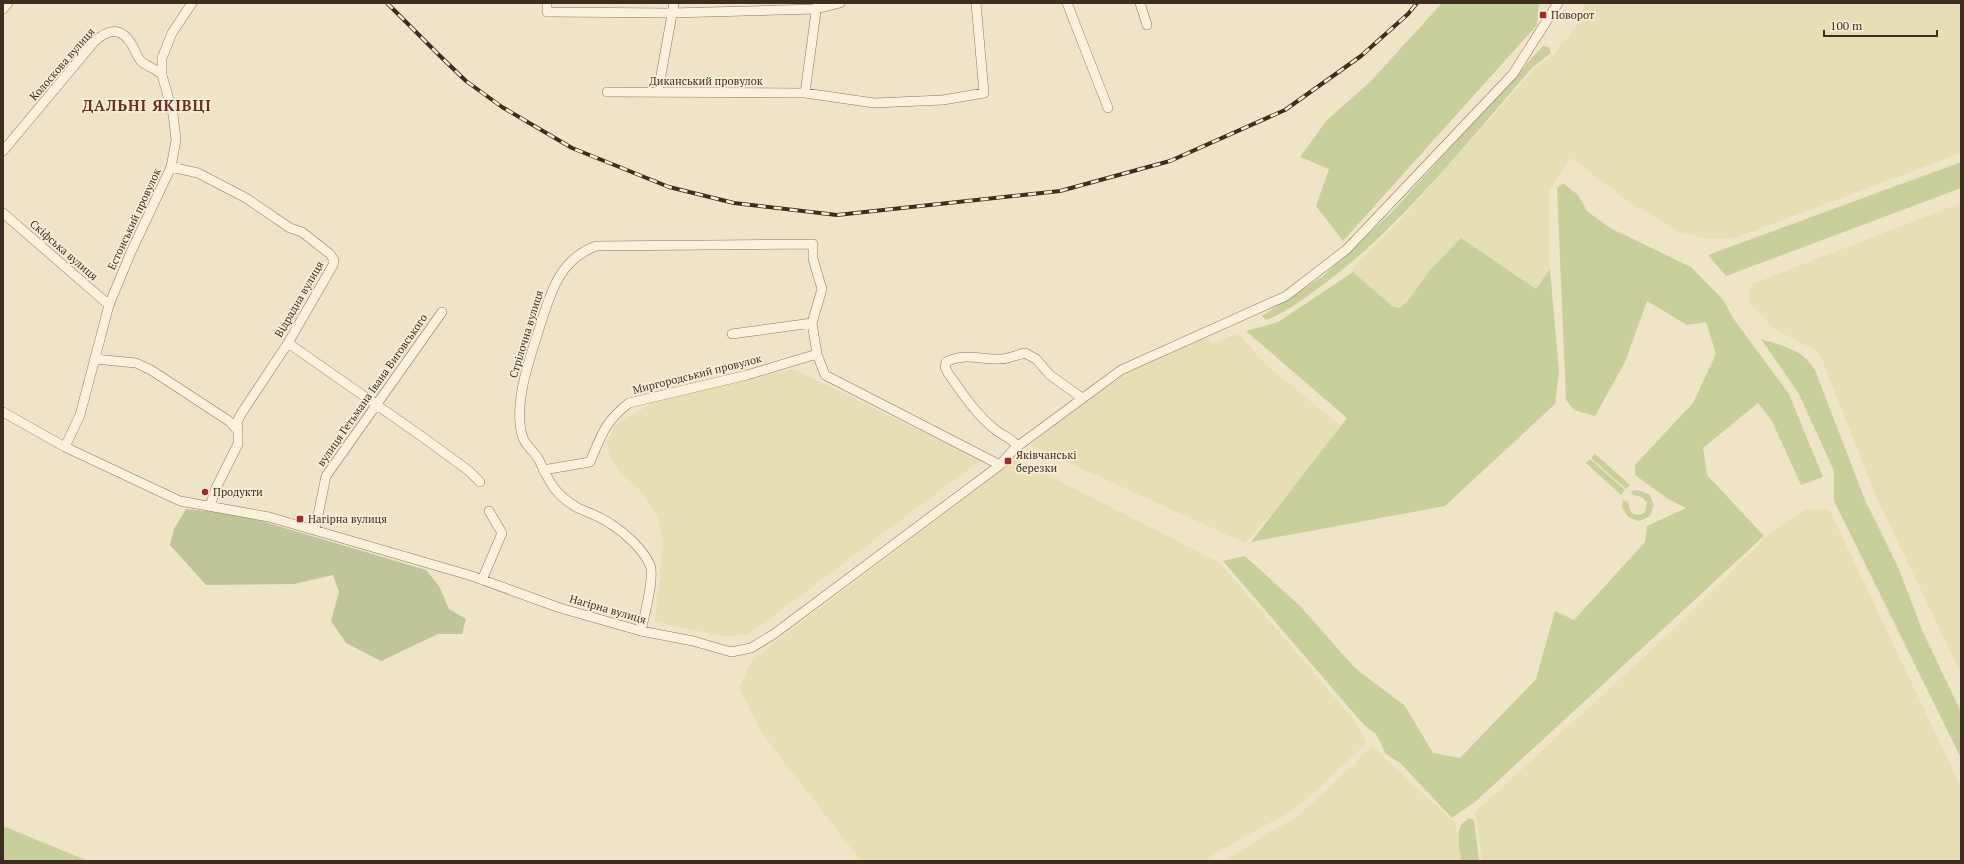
<svg xmlns="http://www.w3.org/2000/svg" width="1964" height="864" font-family="'PT Serif',serif">
<style>
.farmland{fill:#e6deb5}
.green{fill:#c9cf9b}
.cemetery{fill:#bfc49a}
.lines{fill:none;stroke-linecap:round;stroke-linejoin:round}
.minor-casing{stroke:#8d765c;stroke-width:10}
.minor{stroke:#faf1dc;stroke-width:9}
.rail-casing{stroke:#3d2e20;stroke-width:4}
.rail{stroke:#f7eed8;stroke-width:2.5;stroke-dasharray:8;stroke-linecap:butt}
.poi-dot{fill:#9e2a2b;stroke:#f7eed8;stroke-width:1.5}
.labels{text-anchor:middle;stroke-width:3.5;stroke-linejoin:round;paint-order:stroke}
.poi-label{font-size:11px;fill:#3d2e20;stroke:#f7eed8;text-anchor:start}
.street-label{font-size:11px;fill:#3d2e20;stroke:#f7eed8}
.district-label{font-size:15px;font-weight:bold;letter-spacing:1px;fill:#6b2e1e;stroke:#f7eed8}
</style>
<rect width="100%" height="100%" fill="#f0e4c8"/>
<path class="farmland" d="M1585,3H1961V153L1735,238L1709,239L1680,232L1628,201L1571,158L1550,190V269L1536,289L1461,238L1430,270L1407,302L1399,308L1392,306L1353,272V268L1403,217L1535,68L1555,53L1576,27Z
M1961,203V674L1876,496L1819,352L1776,330L1748,301L1752,284Z
M1238,334L1270,368L1347,431L1245,543L1030,445L1065,415L1130,371L1205,336L1211,344Z
M793,369L981,460L748,635L723,636L655,622L663,543L657,516L644,494L620,472L610,456L607,443L615,426L652,403Z
M1016,459L1220,563L1352,718L1367,743L1295,809L1212,855L1206,861H861L761,732L739,688L752,660Z
M1805,509H1829L1961,787V861H1482L1475,812L1670,633L1768,535Z
M1371,746L1456,824L1460,861H1224L1299,815L1354,765Z"/>
<path class="green" d="M1442,3H1539L1537,25L1343,241L1316,206L1329,169L1300,157L1327,120L1371,81Z
M1543,46L1549,47L1551,53L1533,67C1466,143 1402,227 1320,287C1303,299 1287,312 1266,320L1262,316L1322,277L1390,214Z
M1961,162V188L1726,276L1708,255Z
M1563,183L1578,195L1587,211L1610,228L1691,267L1724,301L1733,318L1789,394L1823,477L1801,485L1772,421L1758,403L1703,448L1707,475L1764,536L1475,802L1452,818L1400,763L1386,754L1376,734L1364,725L1223,561L1245,556L1300,606L1355,668L1405,706L1433,753L1460,758L1536,679L1555,611L1574,620L1645,542L1647,526L1686,508L1668,499L1635,475V465L1693,403L1716,354L1706,322L1687,325L1647,301L1625,362L1595,416L1574,410L1566,400L1557,188Z
M1461,238L1536,289L1550,269L1559,372L1555,404L1445,506L1251,542L1347,418L1246,331L1278,322L1353,272L1392,306L1399,308L1407,302L1430,270Z
M1761,339C1785,347 1801,348 1815,370L1865,500L1898,567L1923,632L1961,712V758L1834,501V471L1799,394Z
M1595,454L1630,485L1626,489L1591,458Z
M1590,459L1625,490L1621,495L1586,463Z
M1637,490L1649,494L1654,505L1650,516L1639,521L1628,517L1622,507L1623,500L1628,502L1630,510C1634,516 1639,516 1645,512L1647,502L1642,497L1633,495L1631,491Z
M1469,818L1474,820L1479,861H1461C1459,845 1453,827 1469,818Z
M3,826L88,861H3Z"/>
<path class="cemetery" d="M186,509L238,514L426,570L439,586L449,609L466,619L462,634H438L381,661L346,643L331,621L339,592L333,575L294,584L206,585L170,545L174,529Z"/>
<g class="lines">
<g class="minor-casing">
<path id="minor" d="M547,3V12L672,13L816,9L840,3
M1067,3L1108,108
M1140,3L1147,25
M3,9L8,3
M607,92L805,93L874,103L943,100L984,93L976,3
M658,92L674,3
M805,93L817,4
M3,151L94,42C108,29 121,26 132,45C135,50 137,57 141,61C147,67 156,68 162,75
M171,167L198,173L246,198L290,228L302,232L330,254L334,260L333,265L288,343L241,414L237,422L238,431
M3,213L109,305
M732,334L812,323
M288,343L424,438L469,471L480,482
M95,359L136,363L151,370L229,421L238,431V444L216,488L210,506
M3,412L65,447L180,501L269,517L472,576L560,608L641,631L693,641L731,652L751,648L774,634L1000,465L1014,449L1121,370L1286,296L1347,249L1513,74L1558,3
M1017,446C1012,438 1005,437 997,431C977,416 962,393 948,373L945,367L946,362C962,353 979,359 996,359C1006,360 1016,355 1025,353L1036,359L1050,375L1082,398
M65,447L80,415L109,305L131,252L171,167L176,140L173,114L162,75V58L172,33L192,3
M543,470L590,462C601,436 605,421 629,403L747,375L817,354
M315,530L326,476L442,312
M482,580L502,533L489,511
M641,631C644,617 655,577 650,565C643,549 625,533 611,524C601,517 589,513 578,508C556,496 549,482 539,460C535,452 526,446 523,438C512,406 530,358 540,326C551,292 559,260 596,246L813,244V259L822,289L812,323L817,354L825,375L1000,465"/>
</g>
<use href="#minor" class="minor"/>
<g class="rail-casing">
<path id="rail" d="M387,3L439,55L466,81L502,107L572,148L669,187L734,203L837,215L1060,191L1170,161L1285,110L1361,56L1408,14L1417,3"/>
</g>
<use href="#rail" class="rail"/>
</g>
<g class="poi-dot">
<rect x="1539" y="11" width="8" height="8" rx="2"/>
<rect x="1004" y="457" width="8" height="8" rx="2"/>
<circle cx="205" cy="492" r="4"/>
<rect x="296" y="515" width="8" height="8" rx="2"/>
</g>
<g class="labels">
<g class="poi-label">
<text x="1551" y="19">Поворот</text>
<text x="1016" y="459">Яківчанські<tspan x="1016" dy="13">березки</tspan></text>
<text x="213" y="496">Продукти</text>
<text x="308" y="523">Нагірна вулиця</text>
</g>
<g class="street-label">
<text transform="translate(62 64) rotate(-49)" y="4">Колоскова вулиця</text>
<text x="706" y="85">Диканський провулок</text>
<text transform="translate(134 219) rotate(-65)" y="4">Естонський провулок</text>
<text transform="translate(64 250) rotate(41)" y="4">Скіфська вулиця</text>
<text transform="translate(299 299) rotate(-60)" y="4">Відрадна вулиця</text>
<text transform="translate(526 334) rotate(-73)" y="4">Стрілочна вулиця</text>
<text transform="translate(697 374) rotate(-14)" y="4">Миргородський провулок</text>
<text transform="translate(372 390) rotate(-55)" y="4">вулиця Гетьмана Івана Виговського</text>
<text transform="translate(608 609) rotate(16)" y="4">Нагірна вулиця</text>
</g>
<g class="district-label">
<text x="147" y="111">ДАЛЬНІ ЯКІВЦІ</text>
</g>
</g>
<rect width="1964" height="864" fill="none" stroke="#3d2e20" stroke-width="8"/>
<path d="M1824 30v6h113v-6" fill="none" stroke="#3d2e20" stroke-width="2"/>
<text x="1830" y="30" font-size="12" fill="#3d2e20" stroke="#f7eed8" stroke-width="3" paint-order="stroke">100 m</text>
</svg>
